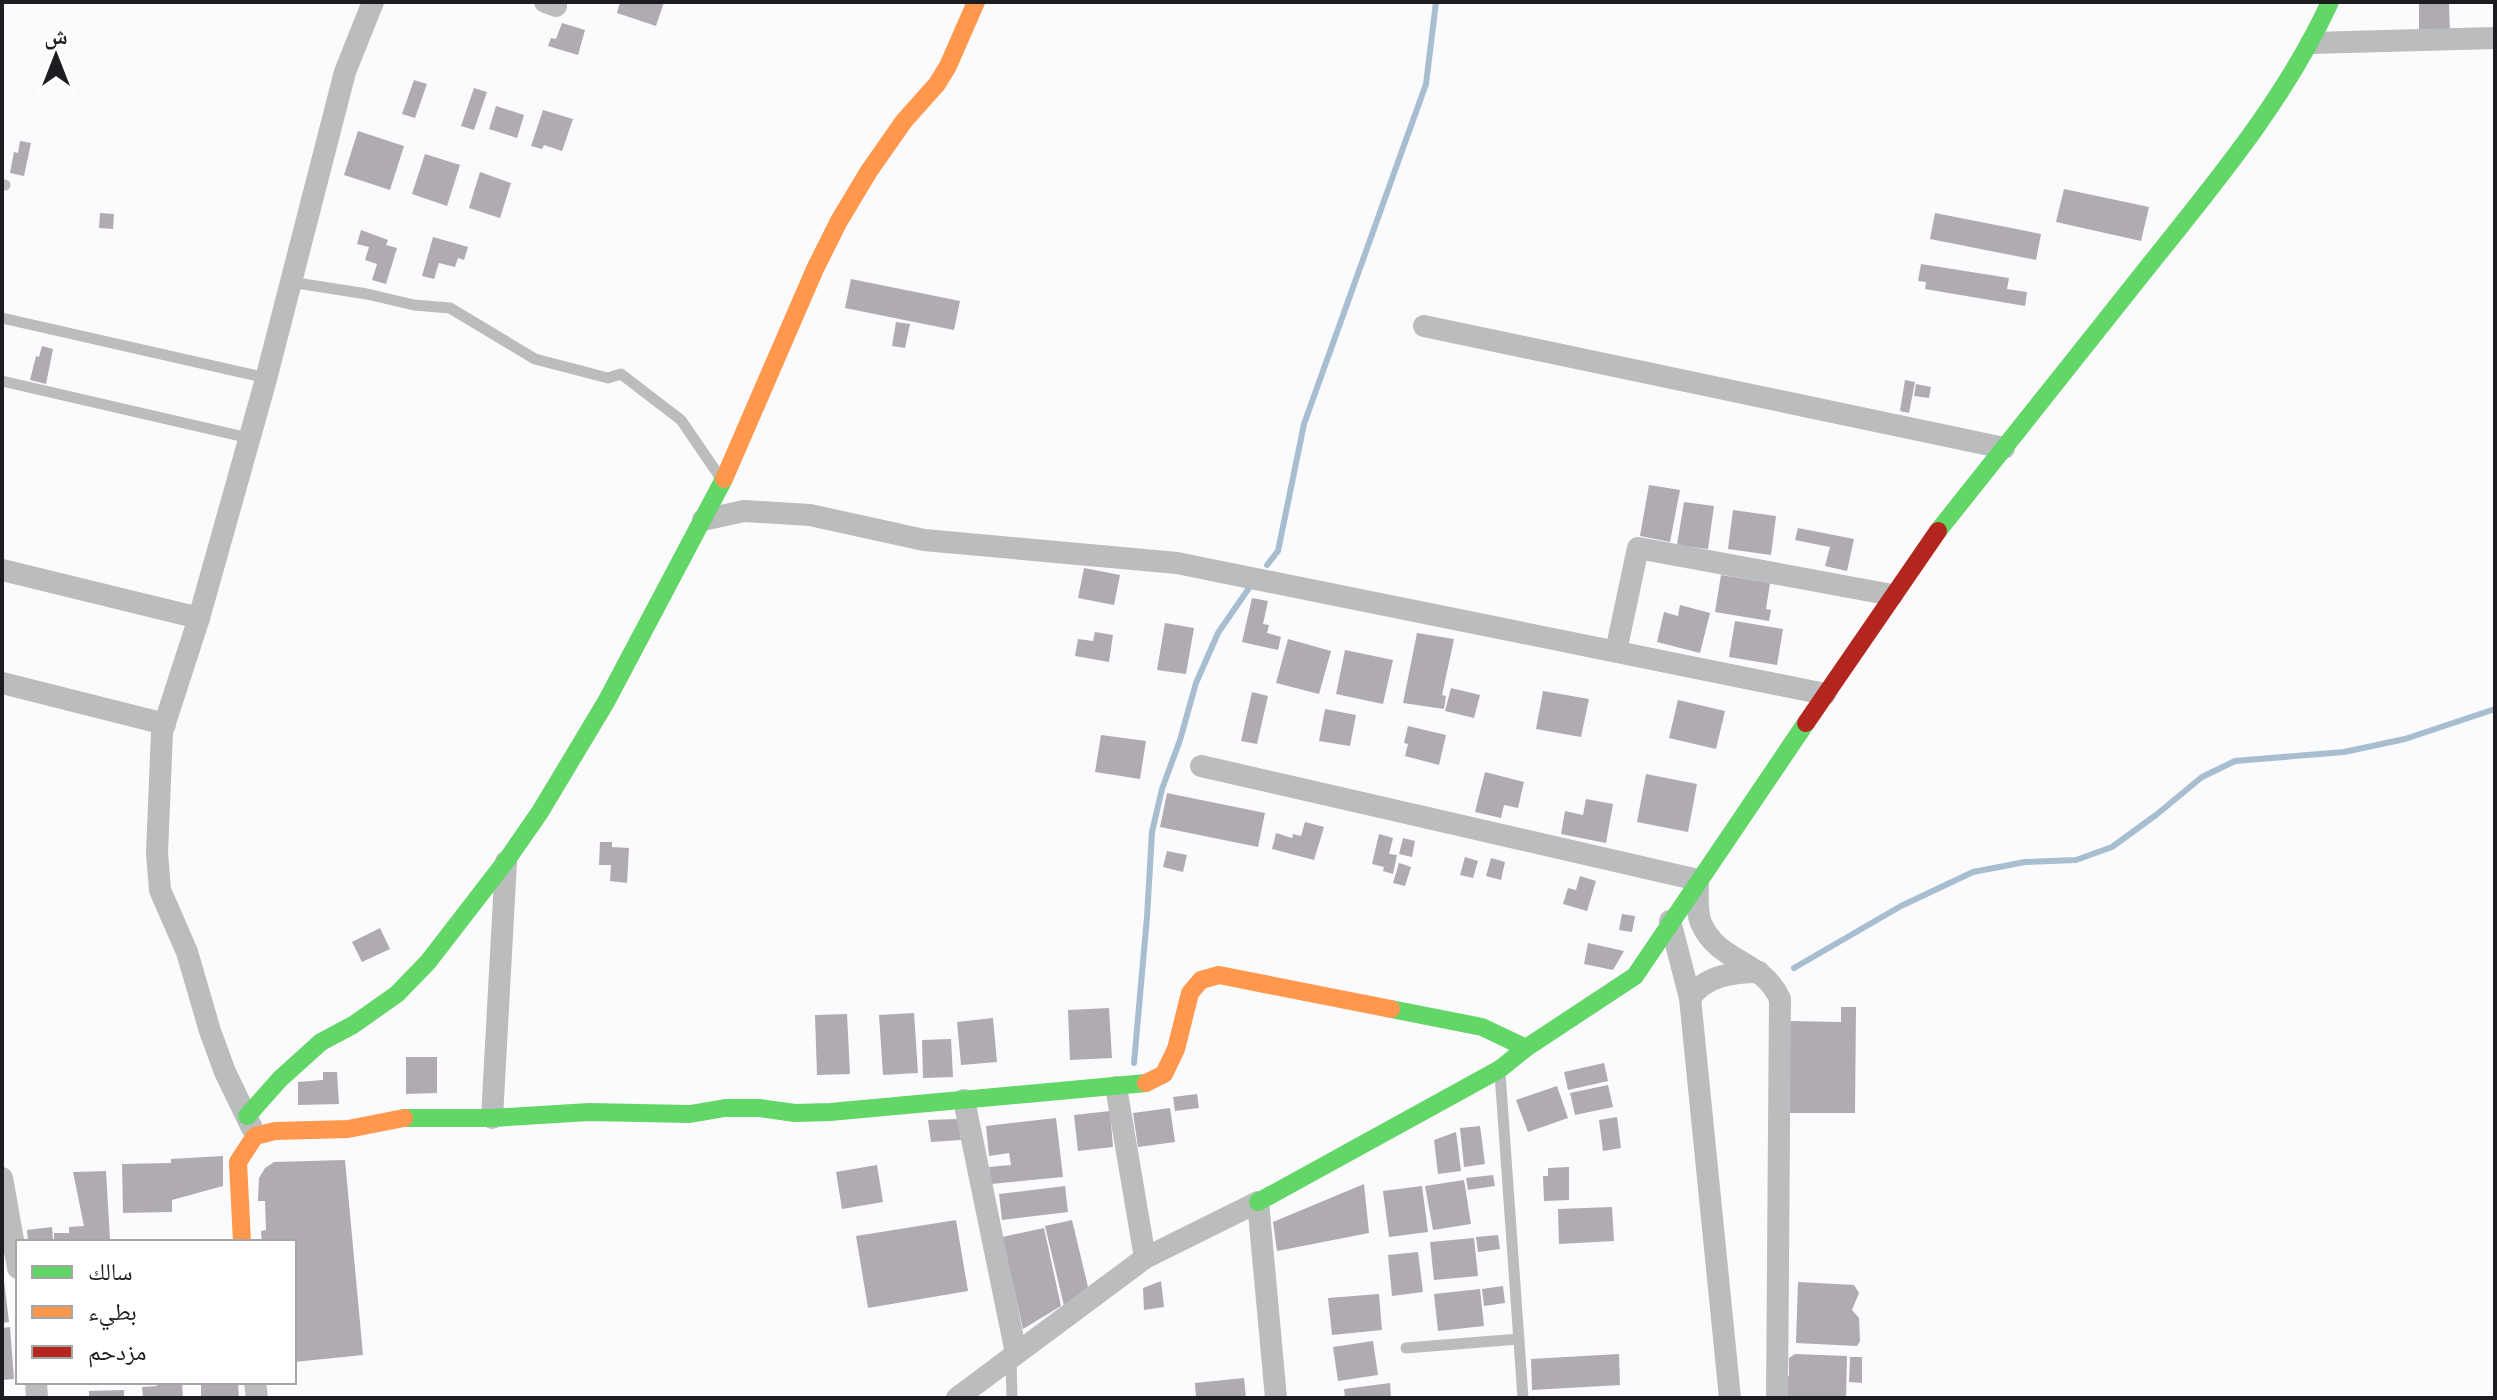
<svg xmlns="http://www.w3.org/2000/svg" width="2497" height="1400" font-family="Montserrat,'Noto Naskh Arabic',sans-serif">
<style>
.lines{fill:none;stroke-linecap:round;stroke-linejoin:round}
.stream{stroke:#a7bed0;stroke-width:6}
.building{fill:#b0abb1}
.lane{stroke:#bbbcbe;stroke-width:11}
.street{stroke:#bbbcbe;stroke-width:22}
.fast{stroke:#63d668;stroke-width:18}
.slow{stroke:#ff974d;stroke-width:18}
.jam{stroke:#b3261e;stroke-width:18}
</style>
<rect width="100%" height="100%" fill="#fbfafd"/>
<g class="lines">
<g class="stream">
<path d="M 1267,565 L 1278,551 L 1304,424 L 1426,84 L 1436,2"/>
<path d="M 1794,968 L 1901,906 L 1973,872 L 2025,862 L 2076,860 L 2112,847 L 2156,815 L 2202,777 L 2235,761 L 2344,752 L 2405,739 L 2495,709"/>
<path d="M 1134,1063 L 1147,917 L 1152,832 L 1162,789 L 1180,740 L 1196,683 L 1218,633 L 1249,588"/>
</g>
</g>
<g class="building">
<path d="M 620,2 L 664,2 L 656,26 L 617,13 Z"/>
<path d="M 2449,3 L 2450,34 L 2419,34 L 2419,4 Z"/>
<path d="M 562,23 L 585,30 L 578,55 L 548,46 L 551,38 L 556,39 Z"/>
<path d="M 414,80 L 427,84 L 415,118 L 402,114 Z"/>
<path d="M 474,88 L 487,92 L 474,130 L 461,126 Z"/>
<path d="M 496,106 L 524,115 L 517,138 L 489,129 Z"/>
<path d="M 543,110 L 573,119 L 562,151 L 544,145 L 542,149 L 531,146 Z"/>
<path d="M 358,131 L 404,146 L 390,190 L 344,175 Z"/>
<path d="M 20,141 L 31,143 L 24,176 L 10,173 L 14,152 L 18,153 Z"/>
<path d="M 425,154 L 460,165 L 447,206 L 412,194 Z"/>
<path d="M 480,172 L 511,183 L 500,218 L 469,208 Z"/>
<path d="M 2064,189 L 2149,207 L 2141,241 L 2056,222 Z"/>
<path d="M 100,213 L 114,214 L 113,229 L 99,228 Z"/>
<path d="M 1935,213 L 2041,234 L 2036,260 L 1930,239 Z"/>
<path d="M 361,230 L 388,240 L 386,245 L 397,248 L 386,284 L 372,280 L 377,264 L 365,260 L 369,247 L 357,244 Z"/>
<path d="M 433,237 L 468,247 L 464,260 L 458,258 L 455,267 L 439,263 L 434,279 L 422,276 Z"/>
<path d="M 1921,264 L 2009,278 L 2007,289 L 2027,292 L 2025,306 L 1925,289 L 1926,282 L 1918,281 Z"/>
<path d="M 851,279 L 960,301 L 954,330 L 845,308 Z"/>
<path d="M 896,322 L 910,324 L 905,348 L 892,346 Z"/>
<path d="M 42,346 L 53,349 L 46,384 L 30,380 L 36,356 L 39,357 Z"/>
<path d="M 1905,380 L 1915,382 L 1909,413 L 1900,411 Z"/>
<path d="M 1916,384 L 1931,387 L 1929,398 L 1914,396 Z"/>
<path d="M 1649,485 L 1680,490 L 1670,542 L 1640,536 Z"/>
<path d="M 1684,502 L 1714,506 L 1708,549 L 1677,545 Z"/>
<path d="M 1733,510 L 1776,516 L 1771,555 L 1728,549 Z"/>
<path d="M 1798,528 L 1854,539 L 1847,571 L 1825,566 L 1830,547 L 1795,540 Z"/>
<path d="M 1084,568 L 1120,575 L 1114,605 L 1078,598 Z"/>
<path d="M 1721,575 L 1770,583 L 1766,609 L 1771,610 L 1769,621 L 1715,612 Z"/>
<path d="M 1252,598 L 1268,601 L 1263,624 L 1269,625 L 1267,633 L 1281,637 L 1278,650 L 1242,642 Z"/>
<path d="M 1680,605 L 1710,613 L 1700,653 L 1657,642 L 1664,612 L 1678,616 Z"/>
<path d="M 1735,621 L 1783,629 L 1777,665 L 1729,657 Z"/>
<path d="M 1165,623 L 1194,628 L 1186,674 L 1157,670 Z"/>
<path d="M 1095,632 L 1113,635 L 1109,662 L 1075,656 L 1078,639 L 1093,641 Z"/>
<path d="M 1417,633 L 1454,639 L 1442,695 L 1446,696 L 1444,709 L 1403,703 Z"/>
<path d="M 1288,639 L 1331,651 L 1319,694 L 1276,683 Z"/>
<path d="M 1345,650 L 1393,660 L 1383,704 L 1336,694 Z"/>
<path d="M 1451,688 L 1480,695 L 1474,718 L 1445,711 Z"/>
<path d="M 1543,691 L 1589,699 L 1581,737 L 1536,729 Z"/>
<path d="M 1252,692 L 1268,696 L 1257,744 L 1241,741 Z"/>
<path d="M 1678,700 L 1725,711 L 1716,749 L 1669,738 Z"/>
<path d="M 1325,709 L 1356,715 L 1350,746 L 1319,741 Z"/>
<path d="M 1408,726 L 1446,735 L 1439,765 L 1405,756 L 1408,744 L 1404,743 Z"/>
<path d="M 1101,735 L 1146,741 L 1140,779 L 1095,772 Z"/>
<path d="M 1485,772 L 1524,782 L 1518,808 L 1504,805 L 1501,818 L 1475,812 Z"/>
<path d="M 1646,774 L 1697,784 L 1688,832 L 1637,822 Z"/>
<path d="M 1167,793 L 1265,813 L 1258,847 L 1160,827 Z"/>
<path d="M 1586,799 L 1613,804 L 1606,843 L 1561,834 L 1565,811 L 1583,815 Z"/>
<path d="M 1305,822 L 1324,827 L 1314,860 L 1272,849 L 1276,833 L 1292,838 L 1293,834 L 1301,836 Z"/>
<path d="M 1379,834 L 1393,838 L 1389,854 L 1397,855 L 1393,874 L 1383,871 L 1384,867 L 1372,864 Z"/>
<path d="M 1403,838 L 1415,841 L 1412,857 L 1399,854 Z"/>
<path d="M 600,842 L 612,842 L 612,847 L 629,848 L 627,883 L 610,881 L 611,865 L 599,865 Z"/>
<path d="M 1167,851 L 1187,855 L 1183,872 L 1163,867 Z"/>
<path d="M 1465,857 L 1478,861 L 1473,878 L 1460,875 Z"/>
<path d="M 1491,858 L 1505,862 L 1501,880 L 1486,876 Z"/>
<path d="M 1399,863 L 1411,867 L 1405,886 L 1393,883 Z"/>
<path d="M 1580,876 L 1596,881 L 1587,911 L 1563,904 L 1568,888 L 1576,890 Z"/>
<path d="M 1622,914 L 1635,916 L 1632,932 L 1619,930 Z"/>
<path d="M 380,928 L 390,949 L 362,962 L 352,942 Z"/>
<path d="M 1588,943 L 1624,951 L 1613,970 L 1584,964 Z"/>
<path d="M 1841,1007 L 1856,1007 L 1855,1113 L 1788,1113 L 1789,1021 L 1841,1022 Z"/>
<path d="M 1109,1008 L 1112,1058 L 1070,1060 L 1068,1010 Z"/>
<path d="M 914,1013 L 918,1073 L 883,1075 L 879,1015 Z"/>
<path d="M 847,1014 L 850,1074 L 817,1075 L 815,1015 Z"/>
<path d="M 993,1018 L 997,1062 L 961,1065 L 957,1022 Z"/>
<path d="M 951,1039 L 953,1077 L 923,1078 L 922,1040 Z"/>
<path d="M 406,1057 L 437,1057 L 437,1093 L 406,1094 Z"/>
<path d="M 1604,1063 L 1608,1081 L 1568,1090 L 1564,1072 Z"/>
<path d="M 323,1072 L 337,1072 L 339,1104 L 298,1105 L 298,1082 L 323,1080 Z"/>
<path d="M 1608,1085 L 1613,1107 L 1575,1115 L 1570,1093 Z"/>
<path d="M 1557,1086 L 1568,1118 L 1528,1132 L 1516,1100 Z"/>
<path d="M 1197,1094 L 1199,1108 L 1175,1111 L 1173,1097 Z"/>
<path d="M 1170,1108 L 1175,1142 L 1138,1147 L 1133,1113 Z"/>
<path d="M 1110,1111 L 1113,1147 L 1078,1151 L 1074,1115 Z"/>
<path d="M 1617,1117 L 1621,1148 L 1603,1151 L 1599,1120 Z"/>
<path d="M 1056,1118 L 1063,1177 L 991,1184 L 989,1167 L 1011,1165 L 1009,1153 L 989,1156 L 986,1126 Z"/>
<path d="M 958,1119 L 961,1140 L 931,1142 L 928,1120 Z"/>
<path d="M 1480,1126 L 1485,1164 L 1464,1167 L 1460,1128 Z"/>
<path d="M 1456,1132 L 1461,1171 L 1438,1174 L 1434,1140 Z"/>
<path d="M 223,1156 L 223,1186 L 172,1200 L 172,1212 L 123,1213 L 122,1164 L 171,1163 L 171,1159 Z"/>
<path d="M 345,1160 L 363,1355 L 294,1362 L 294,1242 L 262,1242 L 261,1231 L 266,1230 L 265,1201 L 258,1201 L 259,1178 L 265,1168 L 274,1162 Z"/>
<path d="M 877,1165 L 883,1202 L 842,1209 L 836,1172 Z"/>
<path d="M 1569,1167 L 1569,1200 L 1544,1201 L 1543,1176 L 1548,1176 L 1548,1168 Z"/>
<path d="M 106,1171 L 110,1240 L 54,1242 L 54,1233 L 69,1233 L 69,1227 L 84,1226 L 73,1172 Z"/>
<path d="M 1493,1175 L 1495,1186 L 1468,1190 L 1466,1178 Z"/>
<path d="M 1464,1180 L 1471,1224 L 1433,1230 L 1425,1186 Z"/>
<path d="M 1364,1184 L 1369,1233 L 1277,1251 L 1273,1222 Z"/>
<path d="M 1065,1186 L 1068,1212 L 1002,1220 L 999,1194 Z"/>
<path d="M 1422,1186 L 1428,1232 L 1389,1237 L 1383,1191 Z"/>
<path d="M 1612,1207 L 1614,1241 L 1559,1244 L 1558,1209 Z"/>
<path d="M 956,1220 L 968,1291 L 868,1308 L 856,1236 Z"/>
<path d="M 1072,1220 L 1088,1287 L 1064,1306 L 1045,1226 Z"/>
<path d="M 52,1227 L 53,1241 L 28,1242 L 27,1230 Z"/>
<path d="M 1044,1228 L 1061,1306 L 1023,1329 L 1002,1237 Z"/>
<path d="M 1498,1235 L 1500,1249 L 1478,1252 L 1476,1237 Z"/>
<path d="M 1474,1238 L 1478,1276 L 1434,1280 L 1430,1242 Z"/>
<path d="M 1418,1252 L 1423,1292 L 1392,1296 L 1388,1255 Z"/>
<path d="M 4,1281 L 9,1322 L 2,1323 L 2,1282 Z"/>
<path d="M 1161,1281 L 1164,1307 L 1144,1310 L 1143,1288 Z"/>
<path d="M 1798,1282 L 1854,1285 L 1859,1293 L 1852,1310 L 1859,1318 L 1860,1341 L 1857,1346 L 1796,1343 Z"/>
<path d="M 1503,1286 L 1505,1303 L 1484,1306 L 1482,1289 Z"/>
<path d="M 1480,1289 L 1484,1326 L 1438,1331 L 1434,1294 Z"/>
<path d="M 1379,1294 L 1382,1330 L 1332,1335 L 1328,1298 Z"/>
<path d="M 10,1327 L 14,1379 L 2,1380 L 2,1328 Z"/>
<path d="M 1373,1341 L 1378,1375 L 1338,1381 L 1333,1347 Z"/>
<path d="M 1619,1354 L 1620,1385 L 1532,1390 L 1531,1359 Z"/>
<path d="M 1795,1354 L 1847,1356 L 1846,1398 L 1783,1398 L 1784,1378 L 1789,1376 L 1789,1358 Z"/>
<path d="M 1850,1357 L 1862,1357 L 1862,1383 L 1849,1382 Z"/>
<path d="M 1244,1378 L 1246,1398 L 1196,1398 L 1195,1383 Z"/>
<path d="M 157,1382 L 182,1382 L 183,1398 L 143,1398 L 142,1387 L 157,1386 Z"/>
<path d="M 201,1382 L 238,1382 L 239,1398 L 201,1398 Z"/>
<path d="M 1390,1383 L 1391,1398 L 1345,1398 L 1344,1389 Z"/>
<path d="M 124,1390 L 124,1398 L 89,1398 L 89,1391 Z"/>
</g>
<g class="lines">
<g class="lane">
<path d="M 2,185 L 5,185"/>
<path d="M 290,282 L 367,294 L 414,305 L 450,308 L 535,359 L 608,378 L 621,374 L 681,420 L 720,477"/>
<path d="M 2,318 L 266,378"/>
<path d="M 2,381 L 249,438"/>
<path d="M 1500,1073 L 1523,1398"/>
<path d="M 1406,1348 L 1519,1339"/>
<path d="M 1011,1358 L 1012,1398"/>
</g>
<g class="street">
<path d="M 545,2 L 556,6"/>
<path d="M 2311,43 L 2495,38"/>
<path d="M 1424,326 L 2004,448"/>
<path d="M 703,520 L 744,511 L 810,515 L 924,540 L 1177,563 L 1825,694"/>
<path d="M 2,570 L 199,618"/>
<path d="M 1616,651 L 1638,548 L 1892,595"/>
<path d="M 2,683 L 165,724"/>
<path d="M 1201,766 L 1698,880 C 1698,894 1696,910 1701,923 C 1718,963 1762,959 1780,999 L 1777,1398"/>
<path d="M 1670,921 L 1690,998 L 1730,1398"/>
<path d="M 1690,998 C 1706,975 1734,972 1759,972"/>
<path d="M 1116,1087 L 1145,1258"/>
<path d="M 964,1100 L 1016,1353"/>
<path d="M 492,1118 L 506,862"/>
<path d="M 252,1128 L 225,1072 L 210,1031 L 187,952 L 160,890 L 157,853 L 162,732 L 199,618 L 265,383 L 345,72 L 373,2"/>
<path d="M 2,1178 L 18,1268"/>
<path d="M 36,1382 L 37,1398"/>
<path d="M 255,1382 L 257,1398"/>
<path d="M 957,1398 L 1145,1258 L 1258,1202 L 1276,1398"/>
</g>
<g class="fast">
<path d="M 1938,531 C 2008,443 2077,356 2147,268 C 2214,184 2285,100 2330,2"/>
<path d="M 1391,1009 L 1482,1027 L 1526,1048"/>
<path d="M 247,1116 L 280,1079 L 321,1042 L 353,1025 L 397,994 L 428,962 L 506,861 L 540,812 L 606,702 L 724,479"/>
<path d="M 404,1118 L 492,1118 L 589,1112 L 690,1114 L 725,1108 L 760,1108 L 795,1113 L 830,1112 L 1146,1083"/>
<path d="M 1258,1202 L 1500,1069 L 1526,1048 L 1635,976 L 1806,723"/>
</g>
<g class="slow">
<path d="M 724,479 L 815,269 L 839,221 L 869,171 L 904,121 L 937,84 L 948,66 L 976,2"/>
<path d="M 1146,1083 L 1164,1074 L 1176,1049 L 1190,993 L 1201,980 L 1219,975 L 1391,1009"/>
<path d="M 242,1242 L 238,1162 L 255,1136 L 275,1131 L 348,1129 L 404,1118"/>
</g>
<path class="jam" d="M 1806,723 L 1938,531"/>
</g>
<rect width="2497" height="1400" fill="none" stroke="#1d1c20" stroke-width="8"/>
<rect x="16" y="1240" width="280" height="144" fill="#ffffff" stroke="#a5a4a6" stroke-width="2"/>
<rect x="32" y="1266" width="40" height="12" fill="#63d668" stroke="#a5a4a6" stroke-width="2"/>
<text x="88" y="1280" font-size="24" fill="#1d1c20">سالك</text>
<rect x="32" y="1306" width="40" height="12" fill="#ff974d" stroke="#a5a4a6" stroke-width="2"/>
<text x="88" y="1320" font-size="24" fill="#1d1c20">بطيء</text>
<rect x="32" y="1346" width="40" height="12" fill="#b3261e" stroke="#a5a4a6" stroke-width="2"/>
<text x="88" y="1360" font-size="24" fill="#1d1c20">مزدحم</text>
<g transform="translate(56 56)" stroke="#ffffff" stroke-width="6" paint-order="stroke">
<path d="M0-6L14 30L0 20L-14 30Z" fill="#1d1c20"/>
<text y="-12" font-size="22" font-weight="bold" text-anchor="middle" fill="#1d1c20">ش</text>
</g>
</svg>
